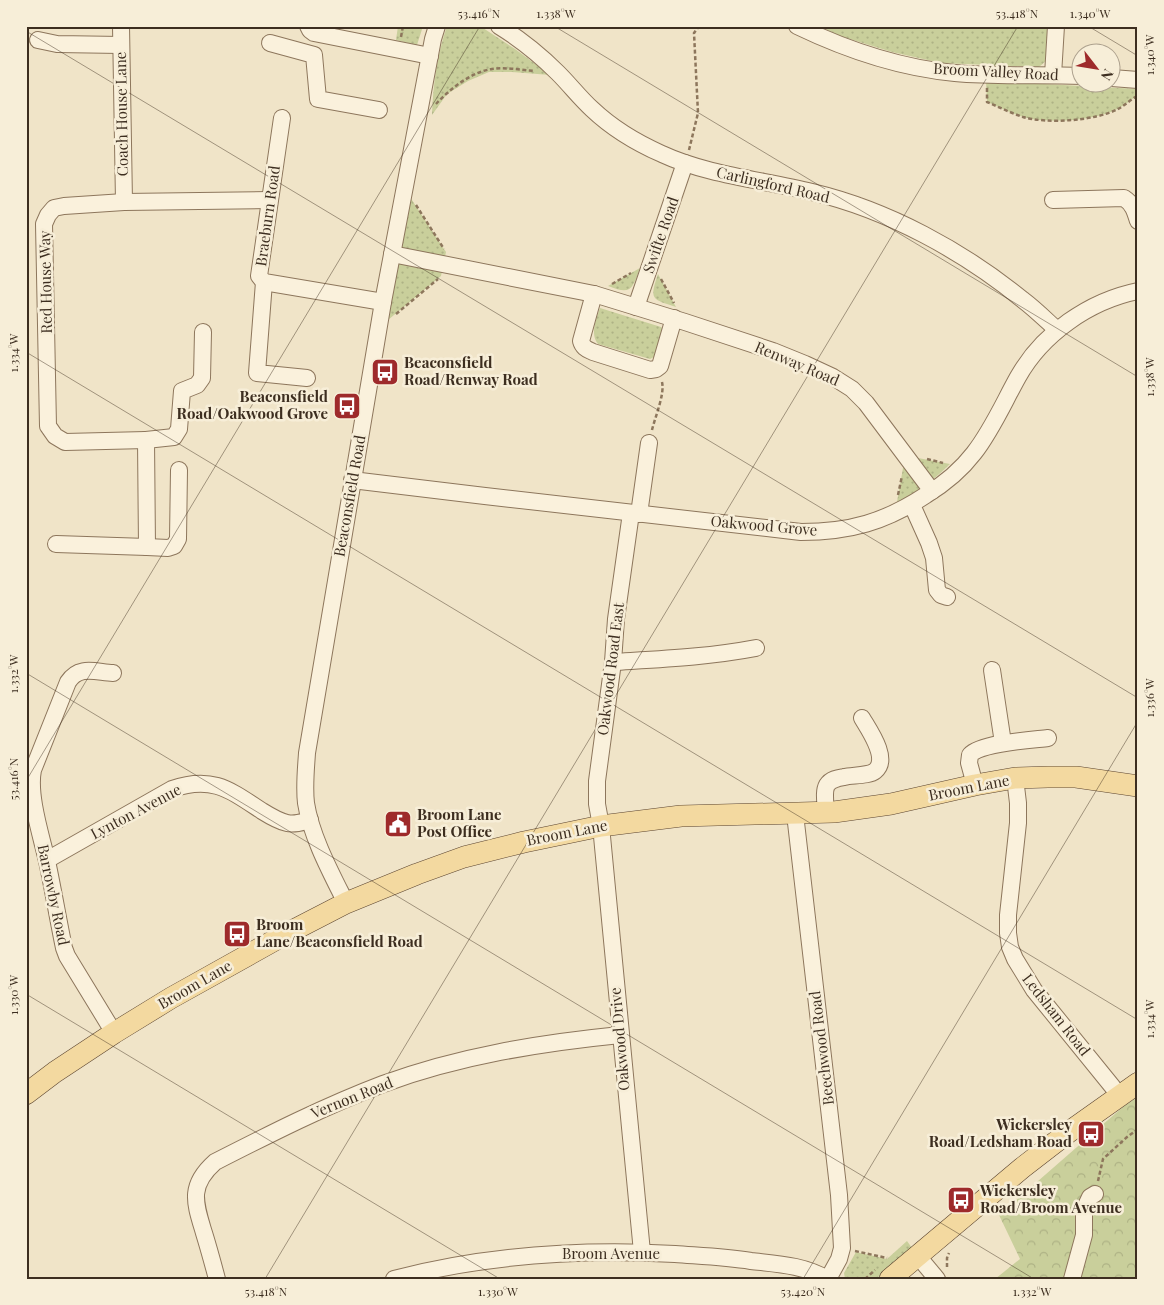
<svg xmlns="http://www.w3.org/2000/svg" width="1164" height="1305" font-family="'Playfair Display',serif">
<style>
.grass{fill:url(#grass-dots)}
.park{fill:url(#park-crowns)}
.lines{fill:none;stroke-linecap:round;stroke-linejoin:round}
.minor-casing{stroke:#8d765c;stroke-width:18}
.major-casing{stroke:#5b4430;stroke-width:22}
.path{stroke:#8d765c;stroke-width:2.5;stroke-dasharray:4 2.5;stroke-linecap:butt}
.minor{stroke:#faf1dc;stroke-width:16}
.major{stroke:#f3d9a0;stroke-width:21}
.ticks{fill:none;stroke:#3d2e20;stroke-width:1;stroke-opacity:0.45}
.labels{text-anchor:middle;stroke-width:5;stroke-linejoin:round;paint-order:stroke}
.street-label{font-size:15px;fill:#3d2e20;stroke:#f7eed8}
.poi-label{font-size:15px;font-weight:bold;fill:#3d2e20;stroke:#f7eed8;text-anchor:start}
.neatline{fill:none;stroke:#3d2e20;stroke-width:2}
.ticks-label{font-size:12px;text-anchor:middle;fill:#3d2e20}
</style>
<defs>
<pattern id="grass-dots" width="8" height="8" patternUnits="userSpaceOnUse" patternTransform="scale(1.25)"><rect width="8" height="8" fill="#c9cf9b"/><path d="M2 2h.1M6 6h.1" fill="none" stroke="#aeb285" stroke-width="1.8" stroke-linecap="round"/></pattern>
<pattern id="park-crowns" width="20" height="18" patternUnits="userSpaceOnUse" patternTransform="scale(1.25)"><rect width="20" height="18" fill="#c9cf9b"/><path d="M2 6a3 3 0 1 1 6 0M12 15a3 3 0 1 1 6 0" fill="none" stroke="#aeb285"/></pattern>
</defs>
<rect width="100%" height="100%" fill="#f0e4c8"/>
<g class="grass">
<path d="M 398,26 L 423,26 L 417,45 L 396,40 Z"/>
<path d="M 447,26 L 480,26 L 515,49 L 550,75 L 512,72 L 489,72 L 468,81 L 447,94 L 432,115 C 433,85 437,55 447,26 Z"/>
<path d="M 819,26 L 1050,26 L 1047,60 L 1039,67 L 941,63 L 892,52 L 840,36 Z"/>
<path d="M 986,81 L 1138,89 L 1138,95 C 1132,99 1125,105 1119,108 C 1097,121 1047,124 1023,117 C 1011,113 999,107 987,102 Z"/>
<path d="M 410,197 L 446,252 L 441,276 L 388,320 Z"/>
<path d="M 640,268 C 632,290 631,295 608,286 Z"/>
<path d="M 658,274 L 676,307 C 652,299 649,300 658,274 Z"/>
<path d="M 600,308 L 661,327 L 663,329 L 654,357 L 650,359 L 598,344 C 590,334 596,319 600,308 Z"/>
<path d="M 918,458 L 950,464 C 935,479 916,493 897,502 L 903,468 Z"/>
<path d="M 907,1241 L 912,1248 L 876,1279 L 845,1279 L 844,1273 L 856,1252 L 887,1259 Z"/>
</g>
<path class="park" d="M 1138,1097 L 1138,1279 L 995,1279 L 1020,1259 L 999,1215 L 1124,1106 Z"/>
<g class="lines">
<g class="minor-casing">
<g id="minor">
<path d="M 121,26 L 124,202"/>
<path d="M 308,26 L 310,30 L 314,33 L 430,56"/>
<path d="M 499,26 C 520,39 541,56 558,73 C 570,85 580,98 592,109 C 612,128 637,143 662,154 C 707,175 764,180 812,192 C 888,210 963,251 1023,300 C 1035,309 1046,320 1057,330"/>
<path d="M 797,26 C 847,50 900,68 955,73 C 997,77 1039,74 1082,76"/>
<path d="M 38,40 L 57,44 L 121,45"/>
<path d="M 270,43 L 314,55 L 318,99 L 379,110"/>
<path d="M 1053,75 L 1056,26"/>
<path d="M 1112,78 L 1138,80"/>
<path d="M 282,118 L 259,276 L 264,282 L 383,302"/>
<path d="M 1053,200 L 1124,198 C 1133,204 1135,211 1138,221"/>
<path d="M 392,254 L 594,294 L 685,322 L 773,351 L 805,364 L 833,377 L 852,389 L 866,403 L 932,491"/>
<path d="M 264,282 L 257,373 L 307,378"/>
<path d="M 594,294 L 581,341 C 583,348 587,349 593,352 L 650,370 L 656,369 L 660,366 L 674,318"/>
<path d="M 636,307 L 685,163"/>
<path d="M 146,440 L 65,442 L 55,436 L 48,426 L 44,224 L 48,215 L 54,208 L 64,206 L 124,202 L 269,200"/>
<path d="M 352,480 L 485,496 L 801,532 C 850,532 885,522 926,495 C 944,484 961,470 974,453 C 992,430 1004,402 1018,377 C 1042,334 1089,301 1138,291"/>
<path d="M 912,505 L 929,543 L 934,558 L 937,590 L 941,595 L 947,597"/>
<path d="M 631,513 L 616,619 L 613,662 L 597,781 L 597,804 L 601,826 L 642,1252"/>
<path d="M 639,514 L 649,443"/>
<path d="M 56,544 L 147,547 L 168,548 L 174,546 L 178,539 L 179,470"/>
<path d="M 147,547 L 146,440 L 174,437 L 179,429 L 182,391 L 197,385 L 202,378 L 203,332"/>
<path d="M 613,662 C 661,659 709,657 756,648"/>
<path d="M 992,670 L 1003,743"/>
<path d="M 113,673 C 95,672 79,665 68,682 L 33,770 C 28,795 41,835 47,861 C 53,889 58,919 64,948 L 67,956 L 114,1033"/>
<path d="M 1015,778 L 1018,803 L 1018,823 L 1008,915 L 1008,933 L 1010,947 L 1015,959 L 1034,990 L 1120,1096"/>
<path d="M 975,785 L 969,763 L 970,755 C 981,743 1031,740 1048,738"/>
<path d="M 826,813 C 826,805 823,792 827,785 C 831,779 838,778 844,777 C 852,775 869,776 875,771 C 890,759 869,730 862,718"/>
<path d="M 795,814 L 839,1195 L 842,1248 L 839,1259 L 828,1279"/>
<path d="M 47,860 L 172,789 C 212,775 230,790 262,811 C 270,816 278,821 287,823 C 295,825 302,822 310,820"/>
<path d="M 346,903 C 331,873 311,836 306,803 C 304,786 306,769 307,753 L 383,302 L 433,39 L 437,26"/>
<path d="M 917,1255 L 937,1279"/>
<path d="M 217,1279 C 213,1264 209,1249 204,1233 C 195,1203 188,1186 215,1162 C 270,1134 325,1106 383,1084 C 459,1056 540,1043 620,1035"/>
<path d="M 394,1279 C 485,1255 581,1249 675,1254 C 701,1256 726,1257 751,1261 C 777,1264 804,1265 827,1279"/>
<path d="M 1072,1279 L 1084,1235 L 1084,1210 L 1090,1197 L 1095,1194"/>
</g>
</g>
<g class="major-casing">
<g id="major">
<path d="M 26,1094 L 55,1072 L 114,1033 L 171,998 L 284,935 L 346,903 L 417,874 L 464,857 L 524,842 L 601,826 L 681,816 L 834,812 L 891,804 L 975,785 L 1015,778 L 1048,777 L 1076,777 L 1138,786"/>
<path d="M 890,1279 L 1022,1168 L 1066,1134 L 1138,1083"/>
</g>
</g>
<g class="path">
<path d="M 401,37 L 403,26"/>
<path d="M 987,88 L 987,102 C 999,107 1011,113 1023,117 C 1047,124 1095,121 1118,109 C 1124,106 1130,100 1137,96"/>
<path d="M 436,104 C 450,89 471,72 492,69 C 506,67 521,70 535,71"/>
<path d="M 689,150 L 698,113 L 694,33 L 699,26"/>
<path d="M 416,205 L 444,249"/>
<path d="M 661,279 L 674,303"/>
<path d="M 612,284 L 631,273"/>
<path d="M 396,314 L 438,279"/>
<path d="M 652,430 C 655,417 665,394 662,382"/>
<path d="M 927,459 L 943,463"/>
<path d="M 898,495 L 902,476"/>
<path d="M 1098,1181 L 1103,1159 L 1127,1137 L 1138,1129"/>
<path d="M 855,1251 L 887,1258"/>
<path d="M 947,1267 L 947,1258 L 949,1253"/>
<path d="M 865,1279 L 875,1270"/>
</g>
<use href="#minor" class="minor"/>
<use href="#major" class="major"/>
</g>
<path class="ticks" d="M 554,26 L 1138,377M 1088,26 L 1138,56M 26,31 L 1138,698M 26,352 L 1138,1020M 26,673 L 1034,1279M 26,781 L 480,26M 26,994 L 500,1279M 265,1279 L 1018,26M 803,1279 L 1138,721"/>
<defs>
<g id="bus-square" transform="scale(1.4375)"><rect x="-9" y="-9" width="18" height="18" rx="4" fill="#9e2a2b" stroke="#f7eed8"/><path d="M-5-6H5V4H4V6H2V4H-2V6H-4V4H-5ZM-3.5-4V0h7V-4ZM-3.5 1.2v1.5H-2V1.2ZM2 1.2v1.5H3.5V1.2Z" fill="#fff"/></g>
<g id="civic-square" transform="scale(1.4375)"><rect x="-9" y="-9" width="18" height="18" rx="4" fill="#9e2a2b" stroke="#f7eed8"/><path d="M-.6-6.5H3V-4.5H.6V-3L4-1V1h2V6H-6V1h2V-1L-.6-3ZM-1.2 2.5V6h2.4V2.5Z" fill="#fff"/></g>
</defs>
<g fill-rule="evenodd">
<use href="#bus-square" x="385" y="372"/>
<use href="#bus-square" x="347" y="406"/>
<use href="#civic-square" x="398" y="824"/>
<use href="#bus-square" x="237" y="934"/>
<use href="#bus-square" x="1091" y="1134"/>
<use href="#bus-square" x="961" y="1200"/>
</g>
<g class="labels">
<g class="street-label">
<text transform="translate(996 72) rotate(3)" y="5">Broom Valley Road</text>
<text transform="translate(122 114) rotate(-91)" y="5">Coach House Lane</text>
<text transform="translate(773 185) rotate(13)" y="5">Carlingford Road</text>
<text transform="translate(268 216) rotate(-82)" y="5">Braeburn Road</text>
<text transform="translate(661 235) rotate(-71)" y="5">Swifte Road</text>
<text transform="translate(46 282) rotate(-91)" y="5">Red House Way</text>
<text transform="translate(797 364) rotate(23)" y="5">Renway Road</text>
<text transform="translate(350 496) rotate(-80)" y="5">Beaconsfield Road</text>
<text transform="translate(764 526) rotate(5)" y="5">Oakwood Grove</text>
<text transform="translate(611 669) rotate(-83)" y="5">Oakwood Road East</text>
<text transform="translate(969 788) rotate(-11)" y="5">Broom Lane</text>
<text transform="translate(136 812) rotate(-28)" y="5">Lynton Avenue</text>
<text transform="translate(567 833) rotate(-11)" y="5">Broom Lane</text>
<text transform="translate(53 895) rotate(78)" y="5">Barrowby Road</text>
<text transform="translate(195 985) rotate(-30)" y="5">Broom Lane</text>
<text transform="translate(1056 1015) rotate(52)" y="5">Ledsham Road</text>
<text transform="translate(620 1039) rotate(-95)" y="5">Oakwood Drive</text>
<text transform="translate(822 1048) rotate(-97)" y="5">Beechwood Road</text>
<text transform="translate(352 1098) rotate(-22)" y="5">Vernon Road</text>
<text x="611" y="1259">Broom Avenue</text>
</g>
<g class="poi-label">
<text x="404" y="368">Beaconsfield<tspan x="404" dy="17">Road/Renway Road</tspan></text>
<text x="328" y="402" text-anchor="end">Beaconsfield<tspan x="328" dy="17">Road/Oakwood Grove</tspan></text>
<text x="417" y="820">Broom Lane<tspan x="417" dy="17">Post Office</tspan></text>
<text x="256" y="930">Broom<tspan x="256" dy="17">Lane/Beaconsfield Road</tspan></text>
<text x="1072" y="1130" text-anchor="end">Wickersley<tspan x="1072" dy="17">Road/Ledsham Road</tspan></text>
<text x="980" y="1196">Wickersley<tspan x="980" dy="17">Road/Broom Avenue</tspan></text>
</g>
</g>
<rect width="1164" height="1305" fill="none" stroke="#f7eed8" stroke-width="55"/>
<g transform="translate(1096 68) rotate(121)"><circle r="24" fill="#f7eed8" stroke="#ada18e"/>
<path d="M0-4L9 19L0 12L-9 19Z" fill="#9e2a2b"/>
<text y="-8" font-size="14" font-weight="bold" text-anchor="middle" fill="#3d2e20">N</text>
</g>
<rect x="28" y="28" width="1108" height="1250" class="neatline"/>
<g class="ticks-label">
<text x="479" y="18">53.416°N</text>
<text x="556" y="18">1.338°W</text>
<text x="1017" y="18">53.418°N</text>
<text x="1090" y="18">1.340°W</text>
<text transform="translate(1150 55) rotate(-90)" y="4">1.340°W</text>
<text transform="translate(14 353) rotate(-90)" y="4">1.334°W</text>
<text transform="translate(1150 377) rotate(-90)" y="4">1.338°W</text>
<text transform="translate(14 674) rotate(-90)" y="4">1.332°W</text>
<text transform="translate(1150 698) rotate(-90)" y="4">1.336°W</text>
<text transform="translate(14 779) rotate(-90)" y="4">53.416°N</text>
<text transform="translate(14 995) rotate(-90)" y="4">1.330°W</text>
<text transform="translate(1150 1019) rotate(-90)" y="4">1.334°W</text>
<text x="266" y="1296">53.418°N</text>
<text x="498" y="1296">1.330°W</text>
<text x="803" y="1296">53.420°N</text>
<text x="1032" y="1296">1.332°W</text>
</g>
</svg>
